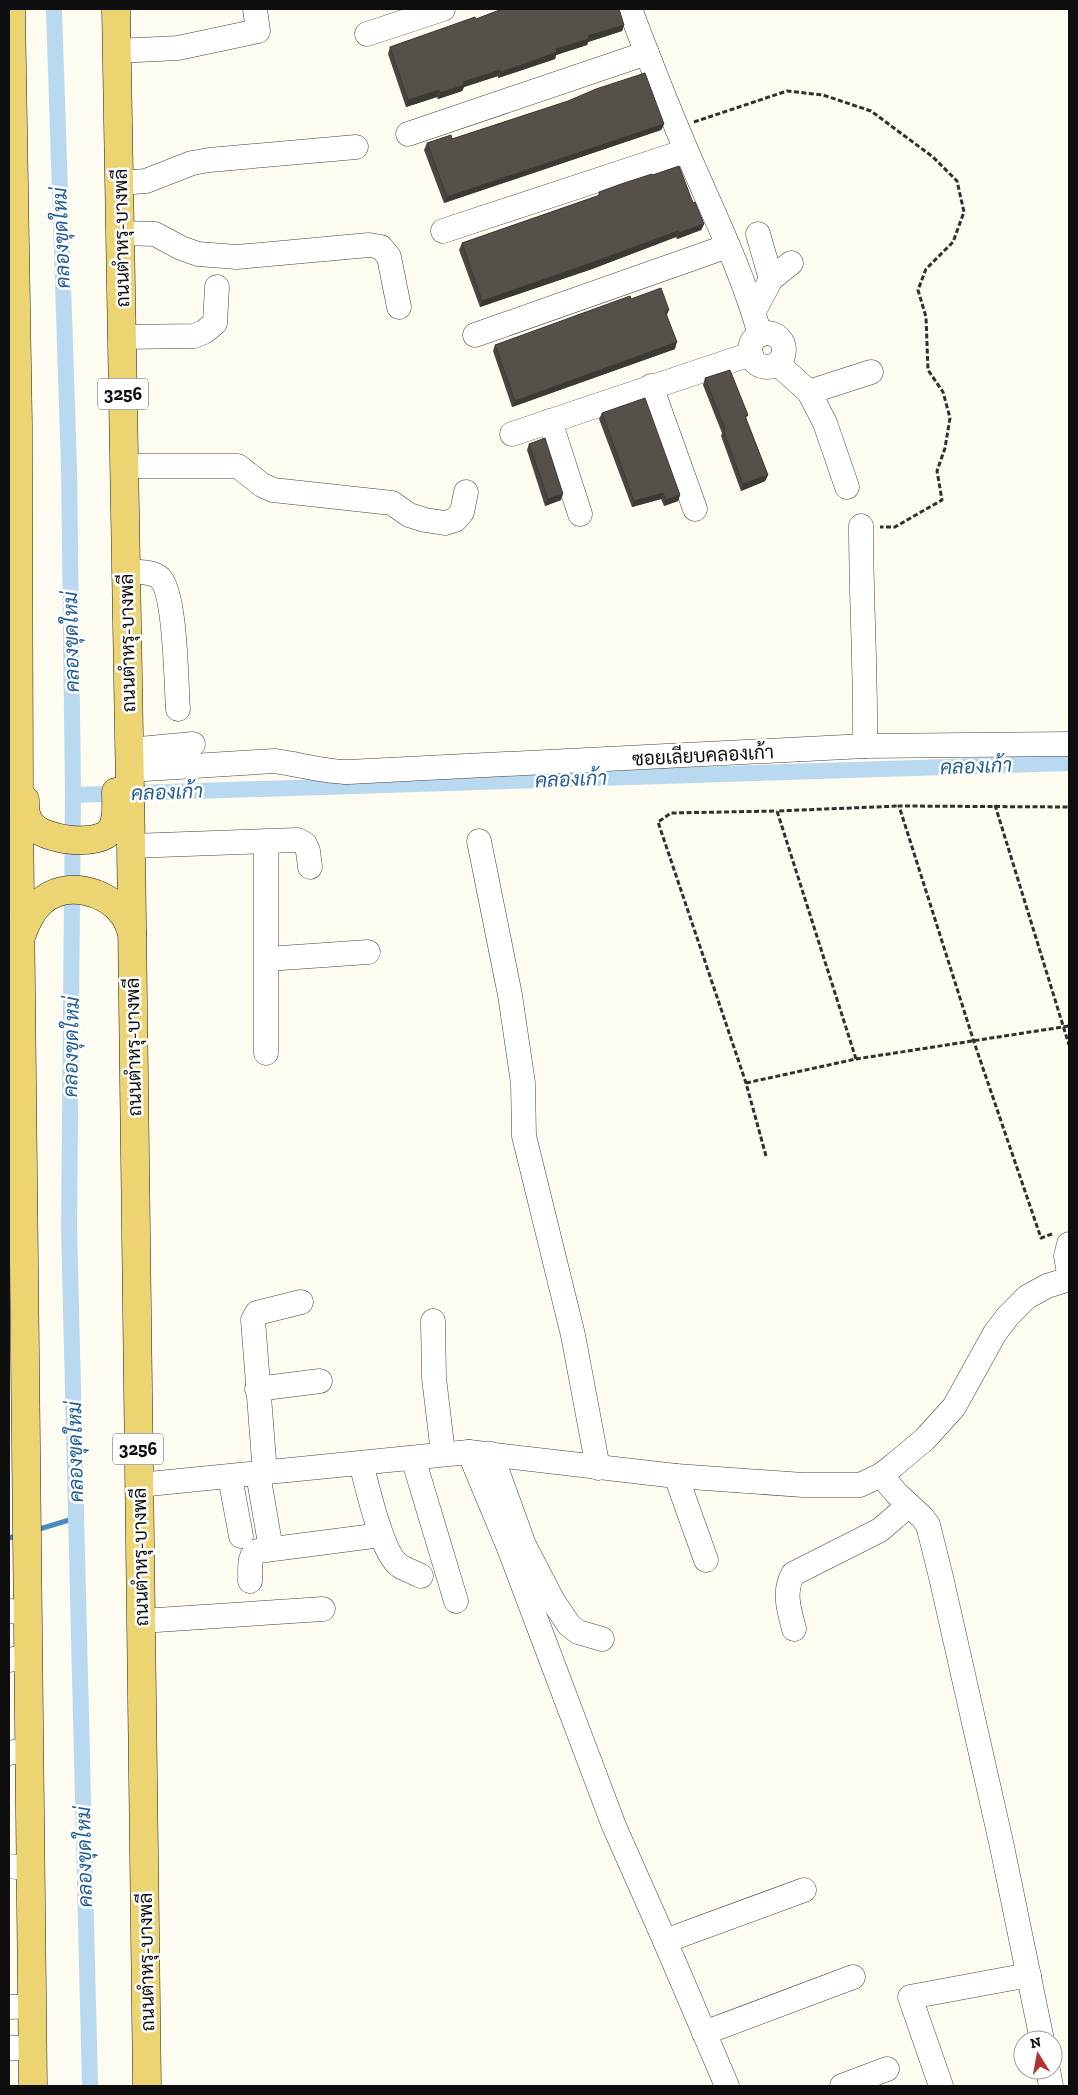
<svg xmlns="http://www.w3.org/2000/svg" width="1078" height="2095" font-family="'Zilla Slab',Sarabun,serif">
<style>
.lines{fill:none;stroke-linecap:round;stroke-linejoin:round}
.stream{stroke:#478bc1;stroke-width:5}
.canal{stroke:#b9d9f0;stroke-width:16}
.minor-casing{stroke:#414141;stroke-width:25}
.major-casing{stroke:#1f1f1f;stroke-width:29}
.path{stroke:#303030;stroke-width:3;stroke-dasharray:5 2.5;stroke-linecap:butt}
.minor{stroke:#fff;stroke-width:24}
.major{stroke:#ecd472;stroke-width:28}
.wall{fill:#4a4540}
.shaded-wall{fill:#3c3834}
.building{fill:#56504b;stroke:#3c3834}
.labels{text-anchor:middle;stroke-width:5;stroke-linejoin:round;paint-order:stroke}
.shield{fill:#fff;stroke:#565656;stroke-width:1}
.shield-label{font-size:18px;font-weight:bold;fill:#0e0e0e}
.street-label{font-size:19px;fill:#0e0e0e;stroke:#fff}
.water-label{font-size:20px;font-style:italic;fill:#235d94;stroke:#fff}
</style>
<rect width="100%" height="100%" fill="#fefcf0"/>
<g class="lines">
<g class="stream">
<path d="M 36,1530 L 76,1518"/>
<path d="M 9,1538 L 19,1535"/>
</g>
<g class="canal">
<path d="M 54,9 L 69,467 L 73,795 L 69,1226 L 90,2086"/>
<path d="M 73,795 L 1069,763"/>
</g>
<g class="minor-casing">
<g id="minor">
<path d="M 630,9 C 650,62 671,116 694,168 C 718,223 744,277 760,335"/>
<path d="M 367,34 L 443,9"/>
<path d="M 117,51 L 178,48 L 258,31 L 255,9"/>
<path d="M 408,134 L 647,53"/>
<path d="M 120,183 L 146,181 L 192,163 L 209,160 L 356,147"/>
<path d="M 443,231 L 686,151"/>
<path d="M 120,233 L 155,234 L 181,248 L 198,254 L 237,257 L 369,245 L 381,247 L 389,257 L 399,307"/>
<path d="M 758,234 L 771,279"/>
<path d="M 754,311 L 771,279 L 791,263"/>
<circle cx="767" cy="350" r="17"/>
<path d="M 475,335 L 728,246"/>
<path d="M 122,337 L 194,336 L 204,332 L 215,323 L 217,287"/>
<path d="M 778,364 L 809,392 L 825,423 L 847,487"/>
<path d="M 651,386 L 695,509"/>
<path d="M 809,392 L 871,372"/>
<path d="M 550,421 L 580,514"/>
<path d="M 512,434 L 751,354"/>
<path d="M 124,466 L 238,466 L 262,485 L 273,490 L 392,503 L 409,515 L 425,520 L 445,523 L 455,520 L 462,512 L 466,492"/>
<path d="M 861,526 C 861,599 866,672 865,746"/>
<path d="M 126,571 C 136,572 152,571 160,578 C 176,594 176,684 178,709"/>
<path d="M 129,750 L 193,744"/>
<path d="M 129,770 L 274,761 C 299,764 323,772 348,772 L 865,746 L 1069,744"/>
<path d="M 479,841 L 510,995 L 523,1083 L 524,1136 L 573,1335 L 598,1468"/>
<path d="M 131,846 L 298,840 L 305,844 L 308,851 L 310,867"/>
<path d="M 267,959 L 368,952"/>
<path d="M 266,1053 L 266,842"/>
<path d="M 1069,1244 L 1066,1256 L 1069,1273"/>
<path d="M 433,1321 L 434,1378 L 443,1453"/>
<path d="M 257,1389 L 320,1381"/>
<path d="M 469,1452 L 509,1548 L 614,1826 L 665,1941 L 804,1890"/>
<path d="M 491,1454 L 524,1545 L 553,1601 L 569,1625 L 578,1632 L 602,1639"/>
<path d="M 413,1458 L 456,1601"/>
<path d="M 361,1464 C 368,1487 381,1554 400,1566 C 406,1570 414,1572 421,1576"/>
<path d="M 265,1473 L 253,1320 L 257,1313 L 301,1302"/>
<path d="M 258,1474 L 271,1549"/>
<path d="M 676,1476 L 706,1560"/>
<path d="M 230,1477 L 241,1536"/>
<path d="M 139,1485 L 469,1452 L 676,1476 L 803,1485 L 860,1485 L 881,1475 L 894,1465 L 925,1439 L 954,1407 L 995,1333 L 1008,1316 L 1027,1297 L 1047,1286 L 1069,1279"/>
<path d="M 909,1505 L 922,1517 L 928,1525 L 941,1577 L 1001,1842 L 1042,2040"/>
<path d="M 250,1581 C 251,1570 247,1556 258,1551 L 381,1535"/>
<path d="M 9,1611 L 28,1613"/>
<path d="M 141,1621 L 323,1609"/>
<path d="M 794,1629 C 789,1609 783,1593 793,1574 L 880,1530 L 909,1505 L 897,1494 L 881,1475"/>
<path d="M 9,1660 L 28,1656"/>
<path d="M 9,1753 L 29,1749"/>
<path d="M 9,1866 L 30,1869"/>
<path d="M 665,1941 L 727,2086"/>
<path d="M 9,2007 L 32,2006"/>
<path d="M 704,2033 L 853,1977"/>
<path d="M 9,2048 L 32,2048"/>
<path d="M 1048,2070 L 1051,2086"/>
<path d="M 842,2086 L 887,2069"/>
<path d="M 941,2086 L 910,1997 L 1029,1975"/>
</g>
</g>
<g class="major-casing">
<g id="major">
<path d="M 11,9 L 18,424 L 19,807 L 33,2086"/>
<path d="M 116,9 L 131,846 L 147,2086"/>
<path d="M 25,800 C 25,809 25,818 32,825 C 44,840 98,848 111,830 C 118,820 116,804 116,792"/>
<path d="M 21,936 C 26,924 31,911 41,902 C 65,880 106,890 124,915 C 128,921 130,927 132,933"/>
</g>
</g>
<g class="path">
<path d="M 694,122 L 787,91 L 823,95 L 871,111 L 933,157 L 957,181 L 964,212 L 953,242 L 926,269 L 918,290 L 926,317 L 928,370 L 943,392 L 950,418 L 945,448 L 937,471 L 942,500 L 895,527 L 880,527"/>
<path d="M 995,805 L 1069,1045"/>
<path d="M 856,1059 L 777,811 L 899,806"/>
<path d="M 746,1083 L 856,1059 L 1069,1026"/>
<path d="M 766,1156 L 746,1083 L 658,822 L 671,813 L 777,811"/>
<path d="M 1052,1234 L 1041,1238 L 974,1042 L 899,806 L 1069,807"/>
</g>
<use href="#minor" class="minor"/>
<use href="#major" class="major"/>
</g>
<g class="wall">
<path d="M 476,19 L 624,25 L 622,31 L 588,42 L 587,45 L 556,55 L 555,59 L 498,78 L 498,76 L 464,87 L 462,91 L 438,99 L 437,97 L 406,107 L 388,54 L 390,47 Z"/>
<path d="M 568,101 L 664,124 L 661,130 L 444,203 L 424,150 L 427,143 L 452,139 Z"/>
<path d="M 653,175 L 693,203 L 704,224 L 701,230 L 677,239 L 676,237 L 592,269 L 480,307 L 459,250 L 462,243 L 598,196 L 599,192 Z"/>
<path d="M 631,299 L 669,310 L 667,315 L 675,349 L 512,407 L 493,351 L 495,345 Z"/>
<path d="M 705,378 L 748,415 L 746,418 L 768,475 L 765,481 L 741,491 L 721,436 L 722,433 L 703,385 Z"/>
<path d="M 602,413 L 680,495 L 678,501 L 664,506 L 661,499 L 632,507 L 599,419 Z"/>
<path d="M 529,444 L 561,500 L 545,506 L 527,450 Z"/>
</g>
<g class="shaded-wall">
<path d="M 624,25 L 622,31 L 588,42 L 587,45 L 556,55 L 555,59 L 498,78 L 501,72 L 588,36 Z"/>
<path d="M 500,70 L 498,76 L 464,87 L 462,91 L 438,99 L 440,93 L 463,82 Z"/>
<path d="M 439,90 L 437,97 L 406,107 L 408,100 Z"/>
<path d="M 664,124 L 661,130 L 444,203 L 447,197 Z"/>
<path d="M 704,224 L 701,230 L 677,239 L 679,233 Z"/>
<path d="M 678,231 L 676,237 L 592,269 L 480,307 L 482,301 Z"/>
<path d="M 677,342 L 675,349 L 512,407 L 515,401 Z"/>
<path d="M 768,475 L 765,481 L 741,491 L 743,484 Z"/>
<path d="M 663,493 L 661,499 L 632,507 L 634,501 Z"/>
<path d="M 563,494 L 561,500 L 545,506 L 548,499 Z"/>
<path d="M 680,495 L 678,501 L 664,506 L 666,500 Z"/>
</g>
<g class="building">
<path d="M 502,9 L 619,9 L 624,25 L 588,36 L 589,39 L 556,49 L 557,52 L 525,64 L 501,72 L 500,70 L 463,82 L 464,85 L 440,93 L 439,90 L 408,100 L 390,47 L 475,17 L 476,19 Z"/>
<path d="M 645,73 L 664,124 L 447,197 L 427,143 L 451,135 L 452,139 L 568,101 L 596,89 Z"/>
<path d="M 679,166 L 693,203 L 695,202 L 704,224 L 679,233 L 678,231 L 594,262 L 482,301 L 462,243 L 600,195 L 599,192 L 624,183 L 652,174 L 653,175 Z"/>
<path d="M 661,288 L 669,310 L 665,311 L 677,342 L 515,401 L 495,345 L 630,296 L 631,299 Z"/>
<path d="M 730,370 L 748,415 L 745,416 L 768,475 L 743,484 L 723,430 L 725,429 L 705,378 Z"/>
<path d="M 645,398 L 680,495 L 666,500 L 663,493 L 634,501 L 602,413 Z"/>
<path d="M 545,438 L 563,494 L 548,499 L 529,444 Z"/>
</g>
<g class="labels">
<g class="shield">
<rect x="98" y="378.5" width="50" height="31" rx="4"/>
<rect x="113" y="1433.5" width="50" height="31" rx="4"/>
</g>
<g class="shield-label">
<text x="123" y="400">3256</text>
<text x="138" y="1455">3256</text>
</g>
<g class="street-label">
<text transform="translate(121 238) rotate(-91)" y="7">ถนนตำหรุ-บางพลี</text>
<text transform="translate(127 643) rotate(-91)" y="7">ถนนตำหรุ-บางพลี</text>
<text transform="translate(703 755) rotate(-3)" y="7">ซอยเลียบคลองเก้า</text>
<text transform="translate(133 1047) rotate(-91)" y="7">ถนนตำหรุ-บางพลี</text>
<text transform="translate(140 1557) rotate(-91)" y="7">ถนนตำหรุ-บางพลี</text>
<text transform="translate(146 1962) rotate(-91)" y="7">ถนนตำหรุ-บางพลี</text>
</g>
<g class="water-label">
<text transform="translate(61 238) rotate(-92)" y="7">คลองขุดใหม่</text>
<text transform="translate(71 642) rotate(-91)" y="7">คลองขุดใหม่</text>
<text transform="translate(976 766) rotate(-2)" y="7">คลองเก้า</text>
<text transform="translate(571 779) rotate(-2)" y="7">คลองเก้า</text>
<text transform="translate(167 792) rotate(-2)" y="7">คลองเก้า</text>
<text transform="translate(71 1047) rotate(-89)" y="7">คลองขุดใหม่</text>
<text transform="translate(75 1452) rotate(-91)" y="7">คลองขุดใหม่</text>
<text transform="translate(84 1857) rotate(-91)" y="7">คลองขุดใหม่</text>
</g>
</g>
<rect width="1078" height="2095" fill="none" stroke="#0e0e0e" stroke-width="20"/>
<g transform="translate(1038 2055) rotate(349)"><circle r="24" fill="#ffffff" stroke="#9f9f9f"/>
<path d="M0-4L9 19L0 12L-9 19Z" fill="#b13333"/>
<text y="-8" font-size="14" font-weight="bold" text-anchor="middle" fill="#0e0e0e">N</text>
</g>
</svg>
